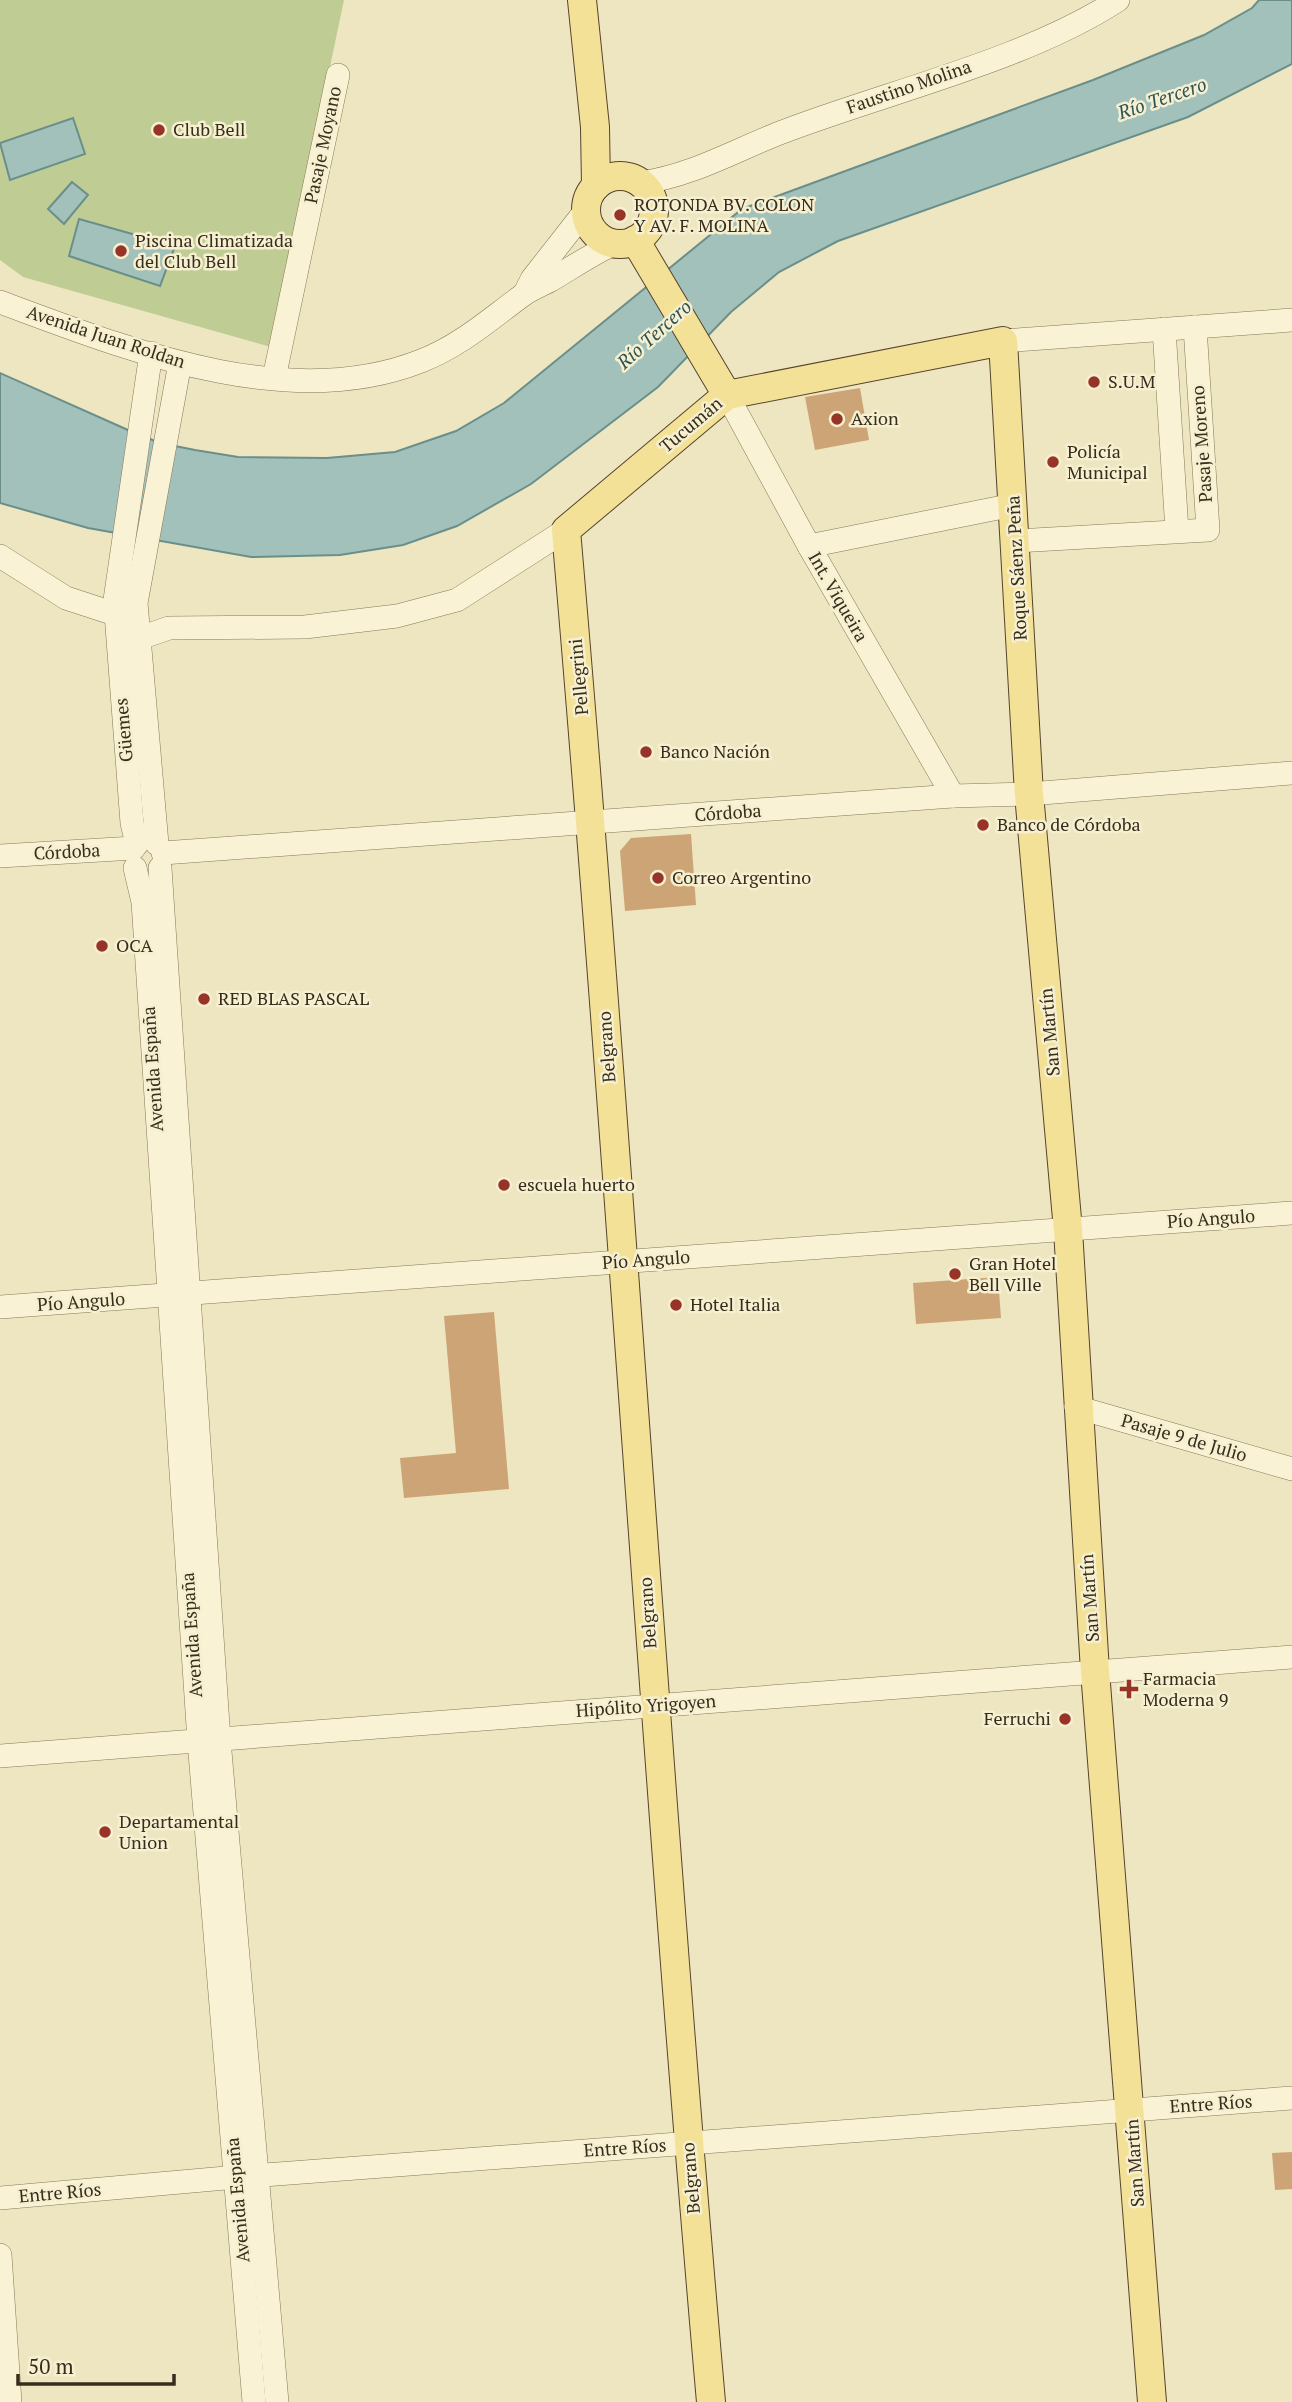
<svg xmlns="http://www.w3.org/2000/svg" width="1292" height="2402" font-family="'PT Serif',serif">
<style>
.green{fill:#bfcd94}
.water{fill:#a3c1bb;stroke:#6a8f8a;stroke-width:2}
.building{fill:#cda476}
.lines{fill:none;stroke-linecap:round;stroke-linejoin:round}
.minor-casing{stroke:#887758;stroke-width:24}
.major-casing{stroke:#55442d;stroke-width:30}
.minor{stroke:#f9f2d4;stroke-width:23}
.major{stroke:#f3e197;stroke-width:28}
.poi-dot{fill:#983427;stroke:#f6efd0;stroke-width:2.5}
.labels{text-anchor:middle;stroke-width:5;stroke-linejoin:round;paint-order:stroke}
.street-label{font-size:18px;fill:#372d1d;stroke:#f6efd0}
.poi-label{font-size:18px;fill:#372d1d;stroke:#f6efd0;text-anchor:start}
.water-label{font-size:19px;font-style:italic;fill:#2c5557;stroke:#f6efd0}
</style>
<rect width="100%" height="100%" fill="#eee6c0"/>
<path class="green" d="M 0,0 L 344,0 L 271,347 L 23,277 L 0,260 Z"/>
<g class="water">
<path d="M 1259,0 L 1292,0 L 1292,64 L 1188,117 L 838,241 L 779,272 L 731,312 L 658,387 L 531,484 L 457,526 L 403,545 L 340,555 L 251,557 L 88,528 L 0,503 L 0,373 L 128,430 L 160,443 L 195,450 L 238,457 L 327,458 L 395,452 L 456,431 L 504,403 L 742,209 L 1093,80 L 1204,35 L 1252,8 Z"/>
<path d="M 73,118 L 85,154 L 10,180 L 0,143 Z"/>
<path d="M 72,182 L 88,195 L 64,224 L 48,209 Z"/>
<path d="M 79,219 L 175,246 L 160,286 L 69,256 Z"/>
</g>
<g class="building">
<path d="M 860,388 L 869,440 L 815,450 L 805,397 Z"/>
<path d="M 691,834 L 696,905 L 625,911 L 620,851 L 631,838 Z"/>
<path d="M 998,1277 L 1001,1318 L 916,1324 L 913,1283 Z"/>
<path d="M 494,1312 L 509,1489 L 404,1498 L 400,1458 L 456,1453 L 444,1316 Z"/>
<path d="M 1292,2152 L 1292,2189 L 1275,2190 L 1272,2153 Z"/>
</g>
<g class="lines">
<g class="minor-casing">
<g id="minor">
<path d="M 640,183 C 692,176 737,149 785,131 C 890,91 1026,60 1118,0"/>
<path d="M 525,293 L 532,279 L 586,210"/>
<path d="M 0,302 C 127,349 287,414 421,361 C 460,346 490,319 523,295 C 531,289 542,285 551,280 C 573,267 592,254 615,243"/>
<path d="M 1164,329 L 1177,531"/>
<path d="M 1003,341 L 1292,320"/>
<path d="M 274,378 L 338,75"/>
<path d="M 727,395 L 809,546 L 953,796"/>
<path d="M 1016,541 L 1208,530 L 1195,327"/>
<path d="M 809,546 L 1013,505"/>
<path d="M 0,556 L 66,598 L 115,614"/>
<path d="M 137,639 L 169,628 L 305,627 L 397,616 L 457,600 L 566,530"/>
<path d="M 137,844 L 132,823 L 115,600 L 151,353"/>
<path d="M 157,844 L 136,603 L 180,363"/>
<path d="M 163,853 L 953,796 L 1029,794 L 1292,773"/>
<path d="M 0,856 L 134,848"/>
<path d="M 135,868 L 143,902 L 199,1741 L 254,2402"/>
<path d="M 160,868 L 219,1740 L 277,2402"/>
<path d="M 0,1307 L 1292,1213"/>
<path d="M 1076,1407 L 1292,1469"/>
<path d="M 0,1756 L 1292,1657"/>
<path d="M 0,2198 L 237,2177 L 1292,2098"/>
<path d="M 0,2255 L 10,2402"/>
</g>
</g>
<g class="major-casing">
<g id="major">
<path d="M 582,0 L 595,127 L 596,186"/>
<circle cx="620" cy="210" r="34"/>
<path d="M 635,240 L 727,395"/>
<path d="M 711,2402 C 656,1779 620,1154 566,530 L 727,395 L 1003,341 L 1029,794 L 1068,1230 L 1095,1671 L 1152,2402"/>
</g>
</g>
<use href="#minor" class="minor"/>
<use href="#major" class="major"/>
</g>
<g class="poi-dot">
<circle cx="159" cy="130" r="7"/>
<circle cx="620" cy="215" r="7"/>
<circle cx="121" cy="251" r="7"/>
<circle cx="1094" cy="382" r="7"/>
<circle cx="837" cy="419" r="7"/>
<circle cx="1053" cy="462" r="7"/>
<circle cx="646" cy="752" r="7"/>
<circle cx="983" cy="825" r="7"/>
<circle cx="658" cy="878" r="7"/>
<circle cx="102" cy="946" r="7"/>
<circle cx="204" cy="999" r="7"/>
<circle cx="504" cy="1185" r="7"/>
<circle cx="955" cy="1274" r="7"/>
<circle cx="676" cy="1305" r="7"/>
<path d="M1125.5 1678.5h7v7h7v7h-7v7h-7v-7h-7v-7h7z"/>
<circle cx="1065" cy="1719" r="7"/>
<circle cx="105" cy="1832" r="7"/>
</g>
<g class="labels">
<g class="street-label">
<text transform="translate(909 87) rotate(-19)" y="6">Faustino Molina</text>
<text transform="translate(323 145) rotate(-78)" y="6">Pasaje Moyano</text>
<text transform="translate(106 337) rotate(18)" y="6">Avenida Juan Roldan</text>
<text transform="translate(691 425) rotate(-40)" y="6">Tucumán</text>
<text transform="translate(1202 444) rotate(-94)" y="6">Pasaje Moreno</text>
<text transform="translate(1017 568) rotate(-93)" y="6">Roque Sáenz Peña</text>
<text transform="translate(838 597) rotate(60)" y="6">Int. Viqueira</text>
<text transform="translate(579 677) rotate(-95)" y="6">Pellegrini</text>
<text transform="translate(124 730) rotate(-95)" y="6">Güemes</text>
<text transform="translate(728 813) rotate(-4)" y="6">Córdoba</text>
<text transform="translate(67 852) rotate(-3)" y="6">Córdoba</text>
<text transform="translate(1050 1032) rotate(-95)" y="6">San Martín</text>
<text transform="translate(607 1047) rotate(-94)" y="6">Belgrano</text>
<text transform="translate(153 1069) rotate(-94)" y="6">Avenida España</text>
<text transform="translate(1211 1219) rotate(-4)" y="6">Pío Angulo</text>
<text transform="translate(646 1260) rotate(-4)" y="6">Pío Angulo</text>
<text transform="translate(81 1302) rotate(-4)" y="6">Pío Angulo</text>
<text transform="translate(1184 1438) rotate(16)" y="6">Pasaje 9 de Julio</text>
<text transform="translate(1090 1598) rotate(-94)" y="6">San Martín</text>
<text transform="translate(648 1613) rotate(-94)" y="6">Belgrano</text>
<text transform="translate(192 1635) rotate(-94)" y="6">Avenida España</text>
<text transform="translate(646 1706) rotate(-4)" y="6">Hipólito Yrigoyen</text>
<text transform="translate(1211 2104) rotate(-4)" y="6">Entre Ríos</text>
<text transform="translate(625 2148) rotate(-4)" y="6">Entre Ríos</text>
<text transform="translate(1135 2163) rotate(-94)" y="6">San Martín</text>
<text transform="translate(691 2178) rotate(-95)" y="6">Belgrano</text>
<text transform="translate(60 2193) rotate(-5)" y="6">Entre Ríos</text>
<text transform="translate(238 2200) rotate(-95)" y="6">Avenida España</text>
</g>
<g class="poi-label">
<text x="173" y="136">Club Bell</text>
<text x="634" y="211">ROTONDA BV. COLON<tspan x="634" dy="21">Y AV. F. MOLINA</tspan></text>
<text x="135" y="247">Piscina Climatizada<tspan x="135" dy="21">del Club Bell</tspan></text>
<text x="1108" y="388">S.U.M</text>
<text x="851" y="425">Axion</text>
<text x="1067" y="458">Policía<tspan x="1067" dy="21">Municipal</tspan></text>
<text x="660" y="758">Banco Nación</text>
<text x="997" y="831">Banco de Córdoba</text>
<text x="672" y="884">Correo Argentino</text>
<text x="116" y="952">OCA</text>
<text x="218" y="1005">RED BLAS PASCAL</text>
<text x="518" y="1191">escuela huerto</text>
<text x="969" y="1270">Gran Hotel<tspan x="969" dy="21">Bell Ville</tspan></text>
<text x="690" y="1311">Hotel Italia</text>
<text x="1143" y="1685">Farmacia<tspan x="1143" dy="21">Moderna 9</tspan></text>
<text x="1051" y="1725" text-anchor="end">Ferruchi</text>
<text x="119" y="1828">Departamental<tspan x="119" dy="21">Union</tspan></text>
</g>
<g class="water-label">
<text transform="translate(1162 98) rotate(-19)" y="7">Río Tercero</text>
<text transform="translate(654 334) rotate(-42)" y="7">Río Tercero</text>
</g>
</g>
<path d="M18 2374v10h156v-10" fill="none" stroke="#372d1d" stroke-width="3.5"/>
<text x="28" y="2374" font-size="21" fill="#372d1d" stroke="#f6efd0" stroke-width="5" paint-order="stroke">50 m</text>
</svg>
